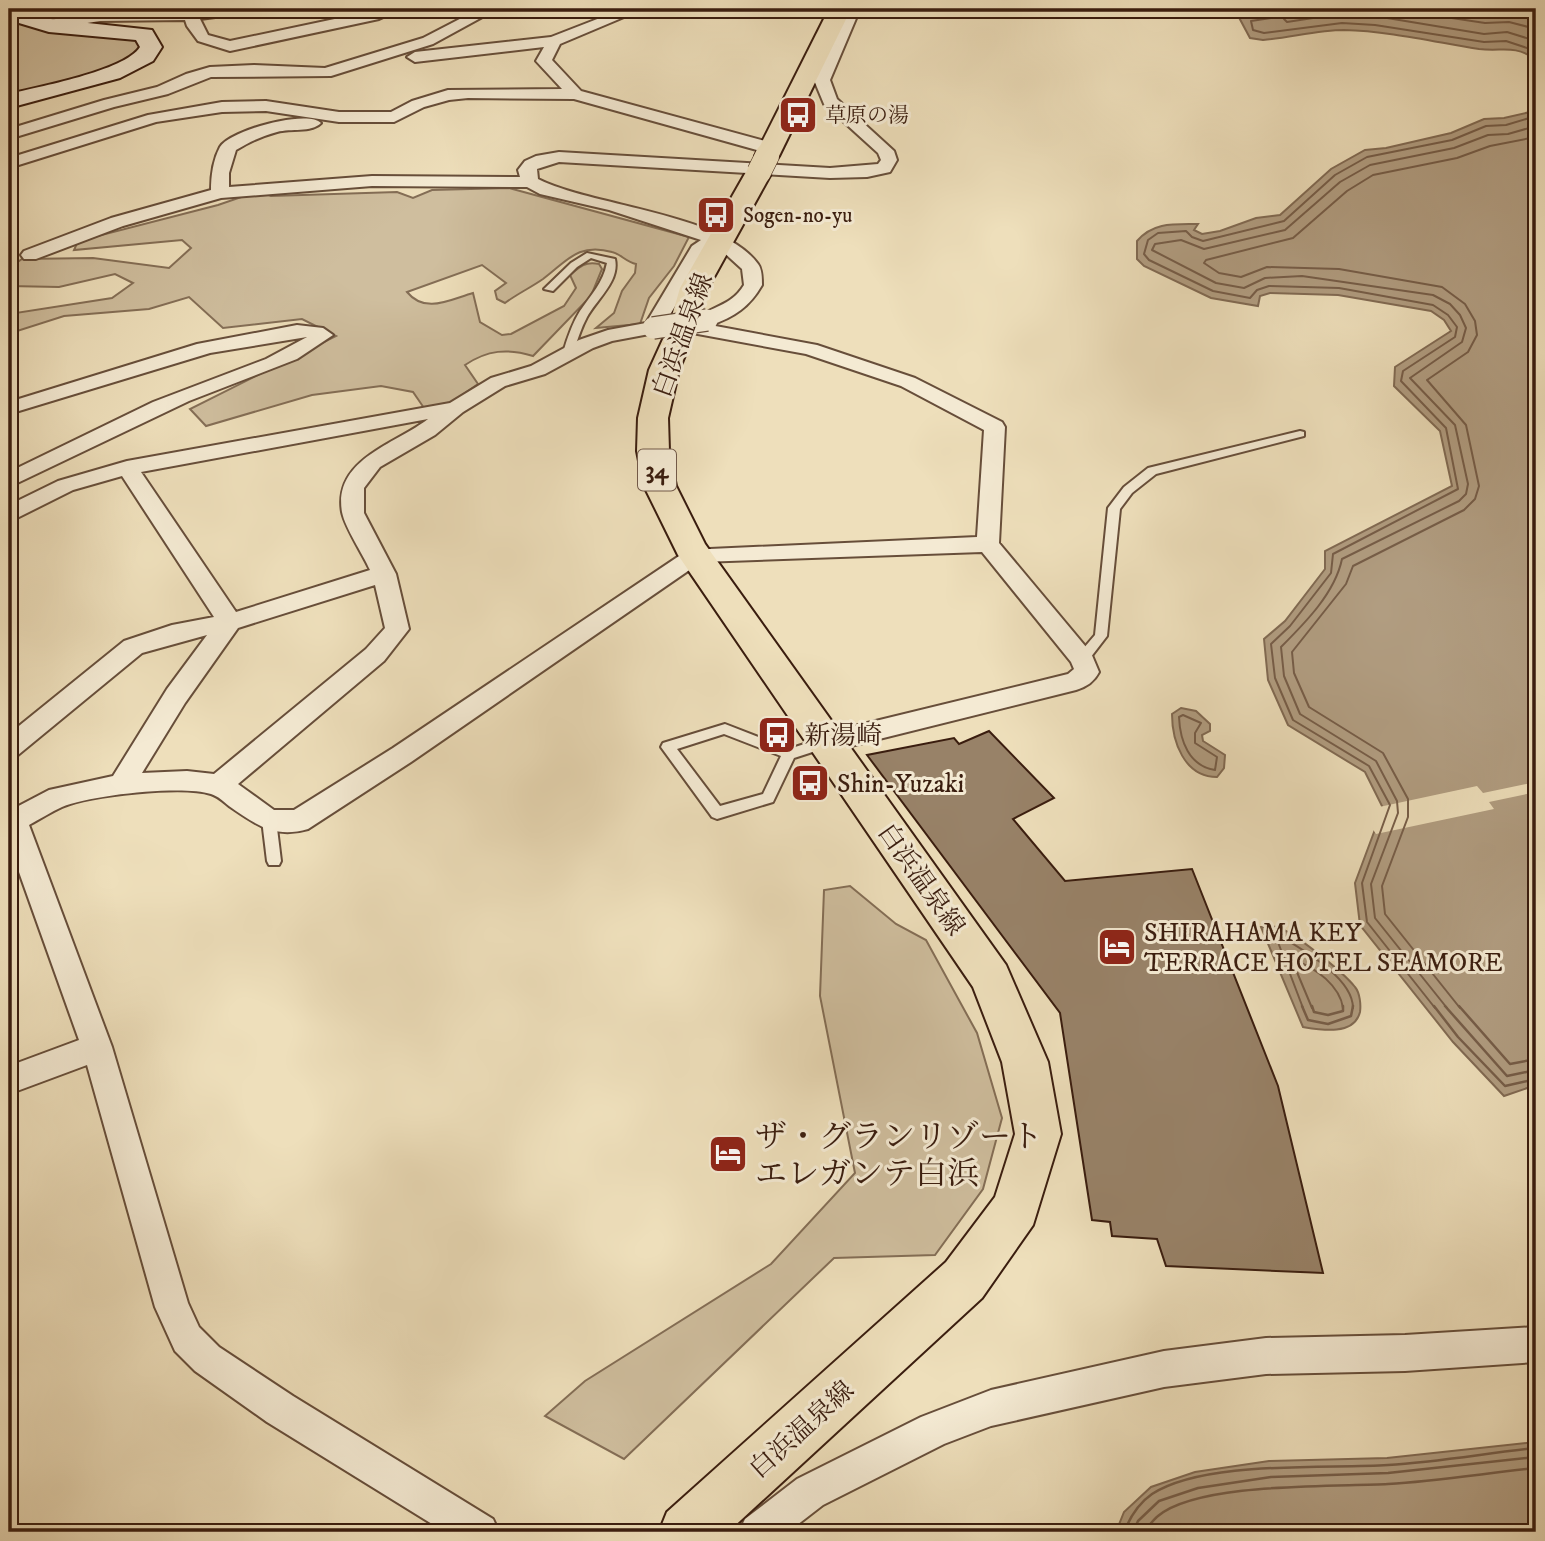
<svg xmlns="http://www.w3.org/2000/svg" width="1545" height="1541" font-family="'IM FELL DW Pica','Noto Serif JP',serif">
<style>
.green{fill:#cfbe9e;stroke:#846e56;stroke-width:2}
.water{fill:#b19d81;stroke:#816a53;stroke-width:2}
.pier{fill:#eedfbb}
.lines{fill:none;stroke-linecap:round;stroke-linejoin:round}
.shore-far1{stroke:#765d48;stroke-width:2}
.shore{stroke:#765d48;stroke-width:2.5}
.building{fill:#988268;stroke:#3a1d0f;stroke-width:2}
.lane-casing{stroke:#674e3a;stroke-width:4}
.street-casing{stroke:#674e3a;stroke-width:4}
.secondary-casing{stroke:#3a1d0f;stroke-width:4}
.primary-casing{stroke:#3a1d0f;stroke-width:4}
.lane{fill:#f4ead3;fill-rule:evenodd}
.street{fill:#f4ead3;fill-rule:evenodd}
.secondary{fill:#f4ead3;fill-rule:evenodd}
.primary{fill:#eedfbb;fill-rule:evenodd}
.street-bridge-casing{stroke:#674e3a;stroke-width:24;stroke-linecap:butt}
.primary-bridge-casing{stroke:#3a1d0f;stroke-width:25;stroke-linecap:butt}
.street-bridge{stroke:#f4ead3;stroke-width:21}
.primary-bridge{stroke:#eedfbb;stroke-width:24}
.labels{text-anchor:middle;stroke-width:6;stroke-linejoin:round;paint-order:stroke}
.far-poi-label{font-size:21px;fill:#3a1d0f;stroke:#f4ead3;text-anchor:start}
.shield{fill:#f4ead3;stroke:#725a4a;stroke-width:2}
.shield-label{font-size:24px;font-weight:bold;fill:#3a1d0f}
.street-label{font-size:26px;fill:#3a1d0f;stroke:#f4ead3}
.poi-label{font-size:26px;fill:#3a1d0f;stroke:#f4ead3;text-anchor:start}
.near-poi-label{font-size:32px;fill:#3a1d0f;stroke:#f4ead3;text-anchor:start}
</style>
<rect width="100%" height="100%" fill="#eedfbb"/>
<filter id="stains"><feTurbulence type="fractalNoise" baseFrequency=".00286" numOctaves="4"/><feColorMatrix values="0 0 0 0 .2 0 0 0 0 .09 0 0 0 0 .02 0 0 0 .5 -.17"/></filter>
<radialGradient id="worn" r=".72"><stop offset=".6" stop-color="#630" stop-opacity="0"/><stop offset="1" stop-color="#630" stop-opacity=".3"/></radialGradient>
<g class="green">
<path d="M 9,9 L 40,9 L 18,22 L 54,33 L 125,35 L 145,43 L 119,69 L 9,97 Z"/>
<path d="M 509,188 L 689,237 L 674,266 L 649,298 L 640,324 L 596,328 L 614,313 L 622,291 L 635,273 L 636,264 C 626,262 621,254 612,252 C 578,242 566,262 543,279 C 530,288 517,294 505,303 L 497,299 L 495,291 L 506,283 L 482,265 L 407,292 C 425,314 449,300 473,293 L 480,322 L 502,335 L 511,334 L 564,306 L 576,288 L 570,275 C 580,266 586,261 599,264 L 602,269 L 591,296 L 533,356 C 508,348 487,350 465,365 L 478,384 L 452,402 L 424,408 L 413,392 L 381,386 L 312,395 L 206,426 L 190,409 L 336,336 L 302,319 L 223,328 L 189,297 L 149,309 L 64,316 L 17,331 L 9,375 L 9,314 L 112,298 L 133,283 L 115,274 L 59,287 L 9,286 L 9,268 L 22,259 L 93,258 L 169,268 L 191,248 L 182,240 L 74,250 L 78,241 L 218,205 L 259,191 L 271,196 L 397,192 L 413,198 L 432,190 Z"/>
<path d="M 850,886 L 896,924 L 926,940 L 977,1033 L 1002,1118 L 983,1189 L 935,1255 L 834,1258 L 624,1459 L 545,1416 L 585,1381 L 771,1264 L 855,1173 L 820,996 L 824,890 Z"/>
</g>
<g class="water">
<path d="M 1287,9 L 1536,9 L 1536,59 C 1512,44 1503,52 1479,49 C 1435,42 1389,31 1344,30 C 1318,30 1289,38 1263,40 L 1250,38 L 1235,10 L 1259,14 Z"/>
<path d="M 1536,106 L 1536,1085 L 1504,1096 L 1453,1042 L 1360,925 L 1355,883 L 1383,808 L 1365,772 L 1288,725 L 1268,680 L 1264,639 L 1285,621 L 1325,569 L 1325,551 L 1452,486 L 1440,431 L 1394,386 L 1395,367 L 1451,331 L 1444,320 L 1431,311 L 1338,295 L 1270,293 L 1260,296 L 1258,306 L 1211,298 L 1144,266 L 1137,259 L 1137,241 C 1153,222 1174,224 1198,224 L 1194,230 L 1202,234 L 1220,231 L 1256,218 L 1280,215 L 1331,169 L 1365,150 L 1386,148 L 1451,133 L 1484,119 L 1504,118 L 1530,112 Z"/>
<path d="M 1181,708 L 1196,711 L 1210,724 L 1210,731 L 1202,735 L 1203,741 L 1225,755 L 1224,768 L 1217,777 C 1184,777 1172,741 1172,714 Z"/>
<path d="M 1261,927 C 1266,927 1273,926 1277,927 C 1294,932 1344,973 1355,987 C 1360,993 1361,1005 1360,1012 C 1354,1036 1321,1030 1303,1027 Z"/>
<path d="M 1536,1442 L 1536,1532 L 1116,1532 L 1124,1512 L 1151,1487 L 1195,1472 L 1269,1461 L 1387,1458 Z"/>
</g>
<path class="pier" d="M 1536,782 L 1536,792 L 1489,802 L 1494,809 L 1376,834 L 1372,828 L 1379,807 L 1477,786 L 1483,793 Z"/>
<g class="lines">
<g class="shore-far1">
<path d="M 1276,9 L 1271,18 L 1251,21 L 1253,30 L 1264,33 L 1342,23 L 1375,25 L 1484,42 L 1506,41 L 1536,51"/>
<path d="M 1285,9 L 1284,19 L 1287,22 L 1339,14 L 1375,16 L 1484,34 L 1507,32 L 1536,41"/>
<path d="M 1392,9 L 1485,23 L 1509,22 L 1536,29"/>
<path d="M 1183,715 L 1201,723 L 1195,733 L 1195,743 L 1217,757 L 1215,770 C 1189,766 1180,741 1179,717 Z"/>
<path d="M 1303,1008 L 1276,937 L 1280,936 C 1303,950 1353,978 1353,1008"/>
<path d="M 1312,1008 L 1294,965 L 1296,961 C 1316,968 1340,986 1343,1008"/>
<path d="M 1435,1008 L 1367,922 L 1362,883 L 1390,805 L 1369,766 L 1293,720 L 1275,678 L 1271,644 L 1290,626 L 1331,573 L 1333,554 L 1458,489 L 1446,428 L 1401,381 L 1403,371 L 1455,337 L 1457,327 L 1448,315 L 1433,305 L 1339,288 L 1269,286 L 1257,290 L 1250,298 L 1213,291 L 1149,260 L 1144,254 L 1148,240 L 1158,233 L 1186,231 L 1192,237 L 1203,241 L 1284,221 L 1335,175 L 1367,157 L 1452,140 L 1486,126 L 1506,125 L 1536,116"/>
<path d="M 1447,1008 L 1375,918 L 1371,884 L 1398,813 L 1397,801 L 1376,761 L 1300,714 L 1284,676 L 1281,647 C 1305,623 1335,593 1342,559 L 1459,501 L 1466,494 L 1468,484 L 1455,425 L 1410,378 L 1462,342 L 1466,328 L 1460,315 L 1450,304 L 1433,295 L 1302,276 L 1265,278 L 1244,288 L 1216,283 L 1152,250 L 1155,244 L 1181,240 L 1204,249 L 1285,230 L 1340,182 L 1370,165 L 1454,148 L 1488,135 L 1508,134 L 1536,126"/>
<path d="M 1460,1008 L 1385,914 L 1382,886 L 1408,817 L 1408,799 L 1383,753 L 1309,707 L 1294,673 L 1292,652 L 1346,584 L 1353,566 L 1464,510 L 1475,499 L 1479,486 L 1466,425 L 1427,380 L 1468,352 L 1477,335 L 1475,321 L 1465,304 L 1442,287 L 1339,269 L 1267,267 L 1241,277 L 1219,273 L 1204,263 L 1206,260 L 1293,238 L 1347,191 L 1373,175 L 1457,158 L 1490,146 L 1536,137"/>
</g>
<g class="shore">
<path d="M 1302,1006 L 1308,1020 L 1328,1024 L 1351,1016 L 1353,1006"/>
<path d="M 1312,1006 L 1314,1012 L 1328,1015 L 1343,1011 L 1343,1006"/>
<path d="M 1434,1006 L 1458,1037 L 1505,1086 L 1536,1079"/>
<path d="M 1445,1006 L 1507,1076 L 1536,1070"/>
<path d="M 1459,1006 L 1510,1064 L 1536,1059"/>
<path d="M 1124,1532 C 1130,1517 1139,1503 1152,1494 C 1205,1460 1325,1469 1388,1465 C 1438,1462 1487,1453 1536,1448"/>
<path d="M 1133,1532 L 1138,1521 L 1159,1501 L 1198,1488 L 1271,1477 L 1388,1473 L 1536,1457"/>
<path d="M 1144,1532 C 1148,1527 1153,1520 1158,1516 C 1199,1482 1333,1487 1388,1484 C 1437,1481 1487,1473 1536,1468"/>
</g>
</g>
<path class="building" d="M 989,731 L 1054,798 L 1013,819 L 1065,881 L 1192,869 L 1278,1086 L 1323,1273 L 1166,1266 L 1157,1239 L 1112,1236 L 1110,1222 L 1092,1220 L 1060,1013 L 867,755 L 954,738 L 959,744 Z"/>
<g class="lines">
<g class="lane-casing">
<g id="lane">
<path d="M 587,253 L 615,259 C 620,281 597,299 587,317 C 581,328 577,341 573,353 L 568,356 L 563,353 C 567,339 572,324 580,311 C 591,295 603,283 607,263 L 591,258 L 577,267 L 553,291 L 544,289 L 571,263 Z"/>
<path d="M 1300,431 L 1304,432 L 1304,436 L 1156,474 L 1132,493 L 1120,509 L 1107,636 L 1087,662 L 1077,662 L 1075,659 L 1077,656 L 1095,635 L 1108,508 L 1124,487 L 1148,468 Z"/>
<path d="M 725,724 L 789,749 L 826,737 L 833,742 L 831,746 L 794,758 L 773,802 L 717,819 L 712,817 L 661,747 L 663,743 ZM 724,734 L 781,756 L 763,794 L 720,806 L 677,749 Z"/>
<path d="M 269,814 L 274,816 L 276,820 L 281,861 L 279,865 L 269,865 L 267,861 L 262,820 L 264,816 Z"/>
</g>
</g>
<g class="street-casing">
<g id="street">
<path d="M 209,9 L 253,9 L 246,13 L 200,19 L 208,35 L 230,41 L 382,9 L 401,9 L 379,19 L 230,51 L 198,41 L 187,26 L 185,20 L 100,21 L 49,29 L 42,25 C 59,9 178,12 209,9 Z"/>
<path d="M 479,9 L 497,9 L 433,44 L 331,76 L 211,77 L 168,94 L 114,107 L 9,139 L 9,129 L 104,100 L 157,87 L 186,74 L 210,67 L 254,65 L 325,68 L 423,38 Z"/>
<path d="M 623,9 L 643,9 L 560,44 L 552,60 L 581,91 L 776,144 L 778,148 L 776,152 L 764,152 L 574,99 L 468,98 L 449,100 L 424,107 L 394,122 L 339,122 L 266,111 L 222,112 L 156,122 L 9,168 L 9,158 L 148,115 L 222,102 L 266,101 L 339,112 L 391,112 L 412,101 L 448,90 L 562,89 L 536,61 L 544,47 L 415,62 L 407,57 L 415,52 L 551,37 Z"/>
<path d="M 846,9 L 860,9 L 830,80 L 837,99 L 894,151 L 897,160 L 890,172 L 867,177 L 830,178 L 559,162 L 537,169 L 538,179 C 594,207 721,213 758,264 C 762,269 762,278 762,285 C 750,306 734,318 710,325 L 817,345 L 915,378 L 1002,422 L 1005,427 L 999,543 L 1091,653 L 1099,672 C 1094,682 1086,687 1076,690 L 827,752 L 818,749 L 814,742 L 818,735 L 1068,674 L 1074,669 L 1071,662 L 982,552 L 701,562 L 411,762 L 308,829 C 274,839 255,824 229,806 C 224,802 218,796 211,794 C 182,785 91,795 62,807 C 51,812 40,819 29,825 L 112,1047 L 188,1303 L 199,1327 L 219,1347 L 293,1396 L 493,1519 L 499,1532 L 445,1532 L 267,1422 L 195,1371 L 175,1351 L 155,1307 L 87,1065 L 9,1094 L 9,1066 L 79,1040 L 9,844 L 9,811 L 49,790 L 113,776 L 167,689 L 207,635 L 142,653 L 18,755 L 9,758 L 9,734 L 124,641 L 172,625 L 214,617 L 122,476 L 73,490 L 9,522 L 9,505 L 58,481 L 127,461 L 450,403 L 491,378 L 531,366 L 579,340 L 608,330 L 646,323 L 692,246 L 701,240 L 609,210 L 540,194 L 527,187 L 372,186 L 221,198 L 123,226 L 36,259 L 24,259 L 21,255 L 24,251 L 111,218 L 211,190 C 211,176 213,160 220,147 C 230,130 308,109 321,123 C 311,133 291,128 277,132 C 262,136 249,142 236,150 L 229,173 L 229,187 L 372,176 L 520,177 L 518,170 L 525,161 L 536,156 L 559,152 L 830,168 L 878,164 L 881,160 L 878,153 L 824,104 L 814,80 ZM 720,249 L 742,269 L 744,285 C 730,308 710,305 697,320 L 699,323 L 676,322 L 673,326 L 676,330 L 806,354 L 901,386 L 984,430 L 977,537 L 688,550 L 393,748 L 294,810 L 274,810 L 238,784 L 384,661 L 409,629 L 396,574 L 364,513 L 364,488 L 380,467 L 435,435 L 463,412 L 505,386 L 545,374 L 593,348 L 612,341 L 660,332 L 707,251 ZM 428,419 C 396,444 333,459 342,512 C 345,528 363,554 370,570 L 236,612 L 141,472 ZM 375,585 L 385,628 L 366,649 L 214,774 L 187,771 L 142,773 L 185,703 L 238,628 Z"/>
<path d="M 297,325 L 323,328 L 333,335 L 297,359 L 189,401 L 9,487 L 9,472 L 153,402 L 266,359 L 307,337 L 210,353 L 9,414 L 9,402 L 197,344 Z"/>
<path d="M 1536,1327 L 1536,1362 L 1405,1371 L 1266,1374 L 1164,1387 L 991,1426 L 944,1444 L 823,1505 L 788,1532 L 739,1532 L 745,1519 L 797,1479 L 921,1417 L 991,1390 L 1164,1351 L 1266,1338 L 1405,1335 Z"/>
</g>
</g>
<g class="secondary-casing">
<path id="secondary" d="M 9,9 L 51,19 L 152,30 L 162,47 L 153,61 L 120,78 L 9,108 L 9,94 C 37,87 125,71 140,47 L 136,40 L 49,32 L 9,20 Z"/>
</g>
<g class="primary-casing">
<g id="primary">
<path d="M 829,9 L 851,9 L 779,156 L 776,161 L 767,163 L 758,161 L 755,156 Z"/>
<path d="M 759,164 L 768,167 L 772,172 L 708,288 L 697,326 L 679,370 L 668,418 L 669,451 L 676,486 L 705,544 L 1006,965 L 1048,1062 L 1061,1134 L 1033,1225 L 982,1298 L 728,1532 L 659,1532 L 667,1512 L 946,1262 L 995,1197 L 1015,1134 L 1002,1062 L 973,987 L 678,555 L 644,486 L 637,451 L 638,418 L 649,370 L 669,326 L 680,288 L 746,172 L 750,167 Z"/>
</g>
</g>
<use href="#lane" class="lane"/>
<use href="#street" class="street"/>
<use href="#secondary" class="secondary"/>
<use href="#primary" class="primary"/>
<g class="street-bridge-casing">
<path id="street-bridge" d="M 653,328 L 707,320"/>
</g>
<g class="primary-bridge-casing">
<path id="primary-bridge" d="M 759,172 L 767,156"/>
</g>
<use href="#street-bridge" class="street-bridge"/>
<use href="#primary-bridge" class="primary-bridge"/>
</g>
<defs>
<g id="bus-square" transform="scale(2.0125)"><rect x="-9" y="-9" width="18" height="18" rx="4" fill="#8f2418" stroke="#f4ead3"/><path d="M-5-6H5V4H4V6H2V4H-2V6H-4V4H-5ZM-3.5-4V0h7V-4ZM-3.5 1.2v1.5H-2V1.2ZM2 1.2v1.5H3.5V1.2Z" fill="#fff"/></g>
<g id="hotel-square" transform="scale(2.0125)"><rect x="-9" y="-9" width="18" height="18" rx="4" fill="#8f2418" stroke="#f4ead3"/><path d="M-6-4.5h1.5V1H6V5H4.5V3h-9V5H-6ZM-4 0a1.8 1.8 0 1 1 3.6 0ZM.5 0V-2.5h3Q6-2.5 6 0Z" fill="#fff"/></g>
</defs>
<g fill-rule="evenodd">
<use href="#bus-square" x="798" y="115"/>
<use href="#bus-square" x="716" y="215"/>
<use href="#bus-square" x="777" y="735"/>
<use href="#bus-square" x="810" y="783"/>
<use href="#hotel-square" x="1117" y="947"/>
<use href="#hotel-square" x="728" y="1154"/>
</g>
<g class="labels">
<g class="far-poi-label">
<text x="825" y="122">草原の湯</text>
<text x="743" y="222">Sogen-no-yu</text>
</g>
<rect class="shield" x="638" y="449.5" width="38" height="41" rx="5"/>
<g class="shield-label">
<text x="657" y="478">34</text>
</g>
<g class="street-label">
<text transform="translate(682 335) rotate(-70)" y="9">白浜温泉線</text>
<text transform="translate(922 879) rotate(55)" y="9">白浜温泉線</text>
<text transform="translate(801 1429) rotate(-42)" y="9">白浜温泉線</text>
</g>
<g class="poi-label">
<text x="804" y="744">新湯崎</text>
<text x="837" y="792">Shin-Yuzaki</text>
<text x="1144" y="941">SHIRAHAMA KEY<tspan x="1144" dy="30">TERRACE HOTEL SEAMORE</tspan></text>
</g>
<g class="near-poi-label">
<text x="755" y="1147">ザ・グランリゾート<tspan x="755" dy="37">エレガンテ白浜</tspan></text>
</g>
</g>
<rect width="1545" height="1541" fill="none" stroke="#eedfbb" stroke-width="35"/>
<rect x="10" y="10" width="1524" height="1520" fill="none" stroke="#3a1d0f" stroke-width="3.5"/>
<rect x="18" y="18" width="1510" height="1506" fill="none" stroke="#3a1d0f" stroke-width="2"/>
<rect width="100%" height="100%" filter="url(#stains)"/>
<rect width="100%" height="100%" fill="url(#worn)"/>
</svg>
